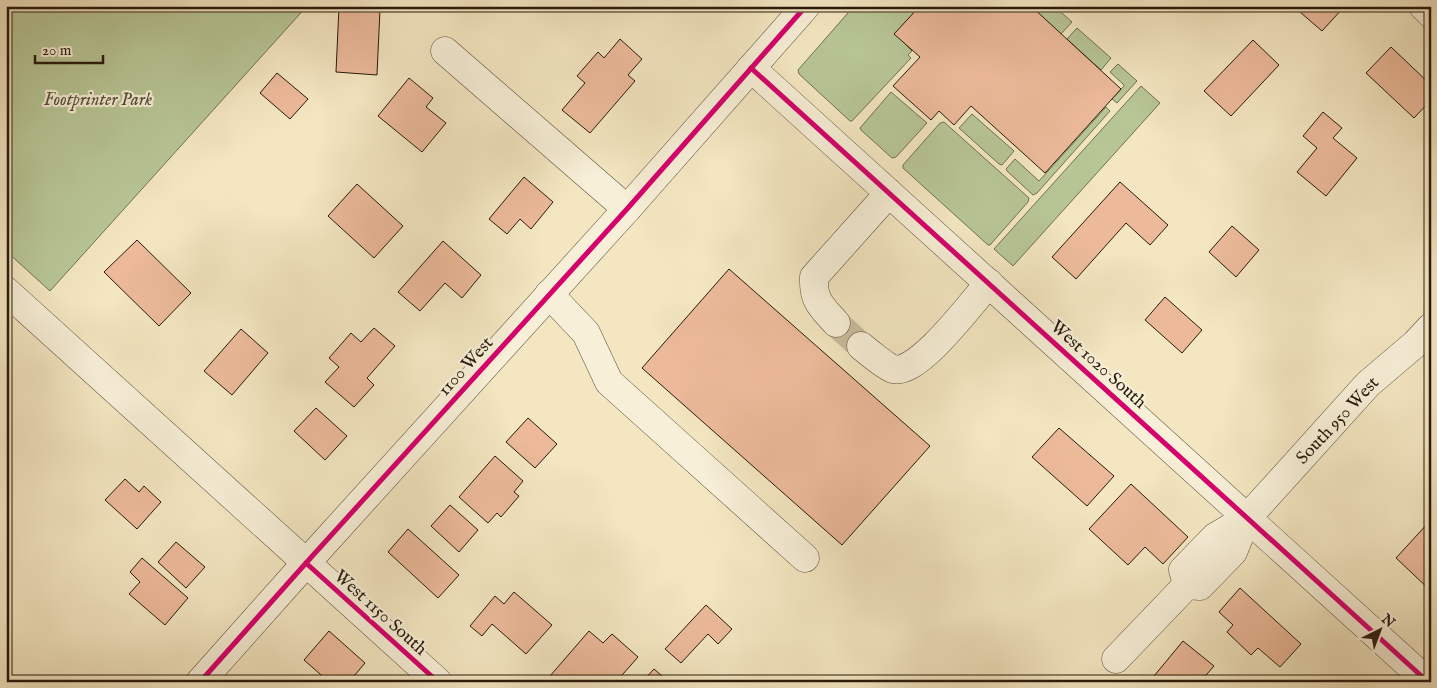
<svg xmlns="http://www.w3.org/2000/svg" width="1437" height="688" font-family="'IM FELL English',serif">
<style>
.green{fill:#b8c696;stroke:#707052}
.building{fill:#ecba9a;stroke:#281a0d}
.lines{fill:none;stroke-linecap:round;stroke-linejoin:round}
.minor-tunnel{stroke:#cabd9d;stroke-width:28;stroke-dasharray:28 14;stroke-linecap:butt}
.minor-casing{stroke:#5b4d3a;stroke-width:29}
.minor{stroke:#f7efd7;stroke-width:28}
.cycleway-casing{stroke:#f7efd7;stroke-width:8}
.cycleway{stroke:#d6006c;stroke-width:5}
.labels{text-anchor:middle;stroke-width:4.5;stroke-linejoin:round;paint-order:stroke}
.park-label{font-size:18px;font-style:italic;fill:#534e36;stroke:#f7efd7}
.street-label{font-size:18px;fill:#281a0d;stroke:#f7efd7}
</style>
<rect width="100%" height="100%" fill="#f3e6c1"/>
<filter id="stains"><feTurbulence type="fractalNoise" baseFrequency=".004" numOctaves="4"/><feColorMatrix values="0 0 0 0 .2 0 0 0 0 .09 0 0 0 0 .02 0 0 0 .5 -.17"/></filter>
<radialGradient id="worn" r=".72"><stop offset=".6" stop-color="#630" stop-opacity="0"/><stop offset="1" stop-color="#630" stop-opacity=".3"/></radialGradient>
<g class="green">
<path d="M 6,6 L 307,6 L 50,291 L 6,251 Z"/>
<path d="M 854,6 L 920,6 L 895,34 L 912,51 L 908,55 L 911,58 L 852,121 L 850,121 L 799,74 L 798,70 Z"/>
<path d="M 1033,6 L 1054,6 L 1072,22 L 1061,34 L 1032,7 Z"/>
<path d="M 1077,28 L 1111,58 L 1101,70 L 1067,39 Z"/>
<path d="M 1118,64 L 1137,81 L 1117,103 L 1112,99 L 1124,86 L 1124,85 L 1110,72 Z"/>
<path d="M 1141,86 L 1160,103 L 1013,266 L 994,249 Z"/>
<path d="M 891,92 L 927,123 L 896,157 L 892,158 L 861,130 L 860,128 Z"/>
<path d="M 1106,107 L 1110,111 L 1037,193 L 1033,195 L 1007,171 L 1006,169 L 1015,159 L 1039,181 Z"/>
<path d="M 972,114 L 1014,151 L 1002,165 L 999,164 L 959,128 Z"/>
<path d="M 944,122 L 1029,198 L 1028,202 L 990,245 L 988,245 L 903,168 L 903,165 L 940,123 Z"/>
</g>
<g class="building">
<path d="M 920,6 L 1031,6 L 1121,89 L 1045,173 L 971,106 L 954,125 L 939,111 L 931,120 L 893,86 L 920,57 L 894,34 Z"/>
<path d="M 1293,6 L 1341,6 L 1343,8 L 1322,31 Z"/>
<path d="M 339,7 L 380,9 L 377,75 L 336,72 Z"/>
<path d="M 620,39 L 642,59 L 628,75 L 635,81 L 590,133 L 562,110 L 585,83 L 577,76 L 598,52 L 604,58 Z"/>
<path d="M 1253,40 L 1279,65 L 1231,116 L 1204,91 Z"/>
<path d="M 1391,47 L 1431,85 L 1431,100 L 1414,118 L 1366,73 Z"/>
<path d="M 277,73 L 308,99 L 290,119 L 260,93 Z"/>
<path d="M 409,78 L 433,98 L 426,107 L 446,123 L 422,152 L 378,116 Z"/>
<path d="M 1323,112 L 1342,128 L 1333,138 L 1357,158 L 1326,196 L 1297,172 L 1317,148 L 1303,136 Z"/>
<path d="M 524,177 L 553,202 L 531,229 L 520,219 L 507,234 L 489,219 Z"/>
<path d="M 1120,182 L 1168,225 L 1150,245 L 1126,223 L 1076,279 L 1052,257 Z"/>
<path d="M 357,184 L 403,226 L 374,258 L 328,216 Z"/>
<path d="M 1232,226 L 1259,250 L 1236,277 L 1209,252 Z"/>
<path d="M 137,240 L 191,293 L 159,326 L 104,272 Z"/>
<path d="M 443,241 L 481,275 L 462,298 L 445,283 L 420,311 L 398,292 Z"/>
<path d="M 729,269 L 930,446 L 842,545 L 642,368 Z"/>
<path d="M 1165,297 L 1202,330 L 1182,353 L 1145,320 Z"/>
<path d="M 374,328 L 395,346 L 367,378 L 374,385 L 354,407 L 325,382 L 339,367 L 329,358 L 351,333 L 361,342 Z"/>
<path d="M 241,329 L 268,353 L 232,395 L 204,371 Z"/>
<path d="M 316,408 L 347,436 L 325,460 L 294,431 Z"/>
<path d="M 528,418 L 557,444 L 535,468 L 506,442 Z"/>
<path d="M 1059,428 L 1114,476 L 1087,506 L 1032,457 Z"/>
<path d="M 495,456 L 523,481 L 514,492 L 519,496 L 501,517 L 497,513 L 488,523 L 459,497 Z"/>
<path d="M 125,479 L 139,492 L 144,486 L 161,502 L 137,529 L 105,500 Z"/>
<path d="M 1131,484 L 1188,537 L 1163,564 L 1145,547 L 1128,565 L 1089,529 Z"/>
<path d="M 450,505 L 478,530 L 459,552 L 431,526 Z"/>
<path d="M 1429,522 L 1431,523 L 1431,591 L 1396,558 Z"/>
<path d="M 408,529 L 459,575 L 438,598 L 388,552 Z"/>
<path d="M 176,542 L 205,567 L 186,588 L 158,562 Z"/>
<path d="M 142,558 L 188,598 L 165,625 L 129,594 L 140,582 L 130,572 Z"/>
<path d="M 1240,588 L 1301,644 L 1280,667 L 1258,648 L 1251,655 L 1227,632 L 1233,625 L 1219,612 Z"/>
<path d="M 514,592 L 552,625 L 526,654 L 492,624 L 482,636 L 470,626 L 495,596 L 504,604 Z"/>
<path d="M 706,605 L 732,629 L 718,644 L 708,634 L 681,663 L 665,649 Z"/>
<path d="M 329,631 L 365,663 L 349,682 L 329,682 L 304,660 Z"/>
<path d="M 589,631 L 603,643 L 612,634 L 638,657 L 616,682 L 556,682 L 550,676 Z"/>
<path d="M 1183,641 L 1214,666 L 1200,682 L 1161,682 L 1154,676 Z"/>
<path d="M 654,669 L 669,682 L 642,682 Z"/>
</g>
<g class="lines">
<path class="minor-tunnel" d="M 836,323 L 861,346"/>
<g class="minor-casing">
<g id="minor">
<path d="M 1423,6 L 1431,14"/>
<path d="M 445,51 L 627,209"/>
<path d="M 751,68 L 1428,682"/>
<path d="M 6,291 L 438,682"/>
<path d="M 549,294 L 586,333 L 609,382 L 805,558"/>
<path d="M 836,323 C 821,306 813,301 814,277 L 889,193"/>
<path d="M 861,346 C 867,351 888,368 893,369 C 917,377 973,301 989,283"/>
<path d="M 1247,518 L 1368,384 L 1415,344 L 1431,327"/>
<path d="M 1247,518 L 1233,552 L 1200,586 L 1187,585 L 1183,570 L 1215,537 Z"/>
<path d="M 1116,659 L 1187,585"/>
<path d="M 200,682 L 306,563 L 627,209 L 806,6"/>
</g>
</g>
<use href="#minor" class="minor"/>
<g class="cycleway-casing">
<g id="cycleway">
<path d="M 751,68 L 1428,682"/>
<path d="M 306,563 L 438,682"/>
<path d="M 200,682 L 306,563 L 627,209 L 806,6"/>
</g>
</g>
<use href="#cycleway" class="cycleway"/>
</g>
<g class="labels">
<g class="park-label">
<text x="98" y="105">Footprinter Park</text>
</g>
<g class="street-label">
<text transform="translate(1099 364) rotate(42)" y="6">West 1020 South</text>
<text transform="translate(465 366) rotate(-48)" y="6">1100 West</text>
<text transform="translate(1337 420) rotate(-47)" y="6">South 950 West</text>
<text transform="translate(381 612) rotate(42)" y="6">West 1150 South</text>
</g>
</g>
<rect width="1437" height="688" fill="none" stroke="#f3e6c1" stroke-width="25"/>
<rect x="8" y="8" width="1422" height="673" fill="none" stroke="#281a0d" stroke-width="2.5"/>
<rect x="12" y="12" width="1412" height="663" fill="none" stroke="#281a0d"/>
<g transform="translate(1380 630) rotate(42)" stroke="#f7efd7" stroke-width="4" paint-order="stroke">
<path d="M0-4L9 19L0 12L-9 19Z" fill="#281a0d"/>
<text y="-8" font-size="14" font-weight="bold" text-anchor="middle" fill="#281a0d">N</text>
</g>
<path d="M35 55v8h68v-8" fill="none" stroke="#281a0d" stroke-width="2.5"/>
<text x="42" y="55" font-size="15" fill="#281a0d" stroke="#f7efd7" stroke-width="4" paint-order="stroke">20 m</text>
<rect width="100%" height="100%" filter="url(#stains)"/>
<rect width="100%" height="100%" fill="url(#worn)"/>
</svg>
